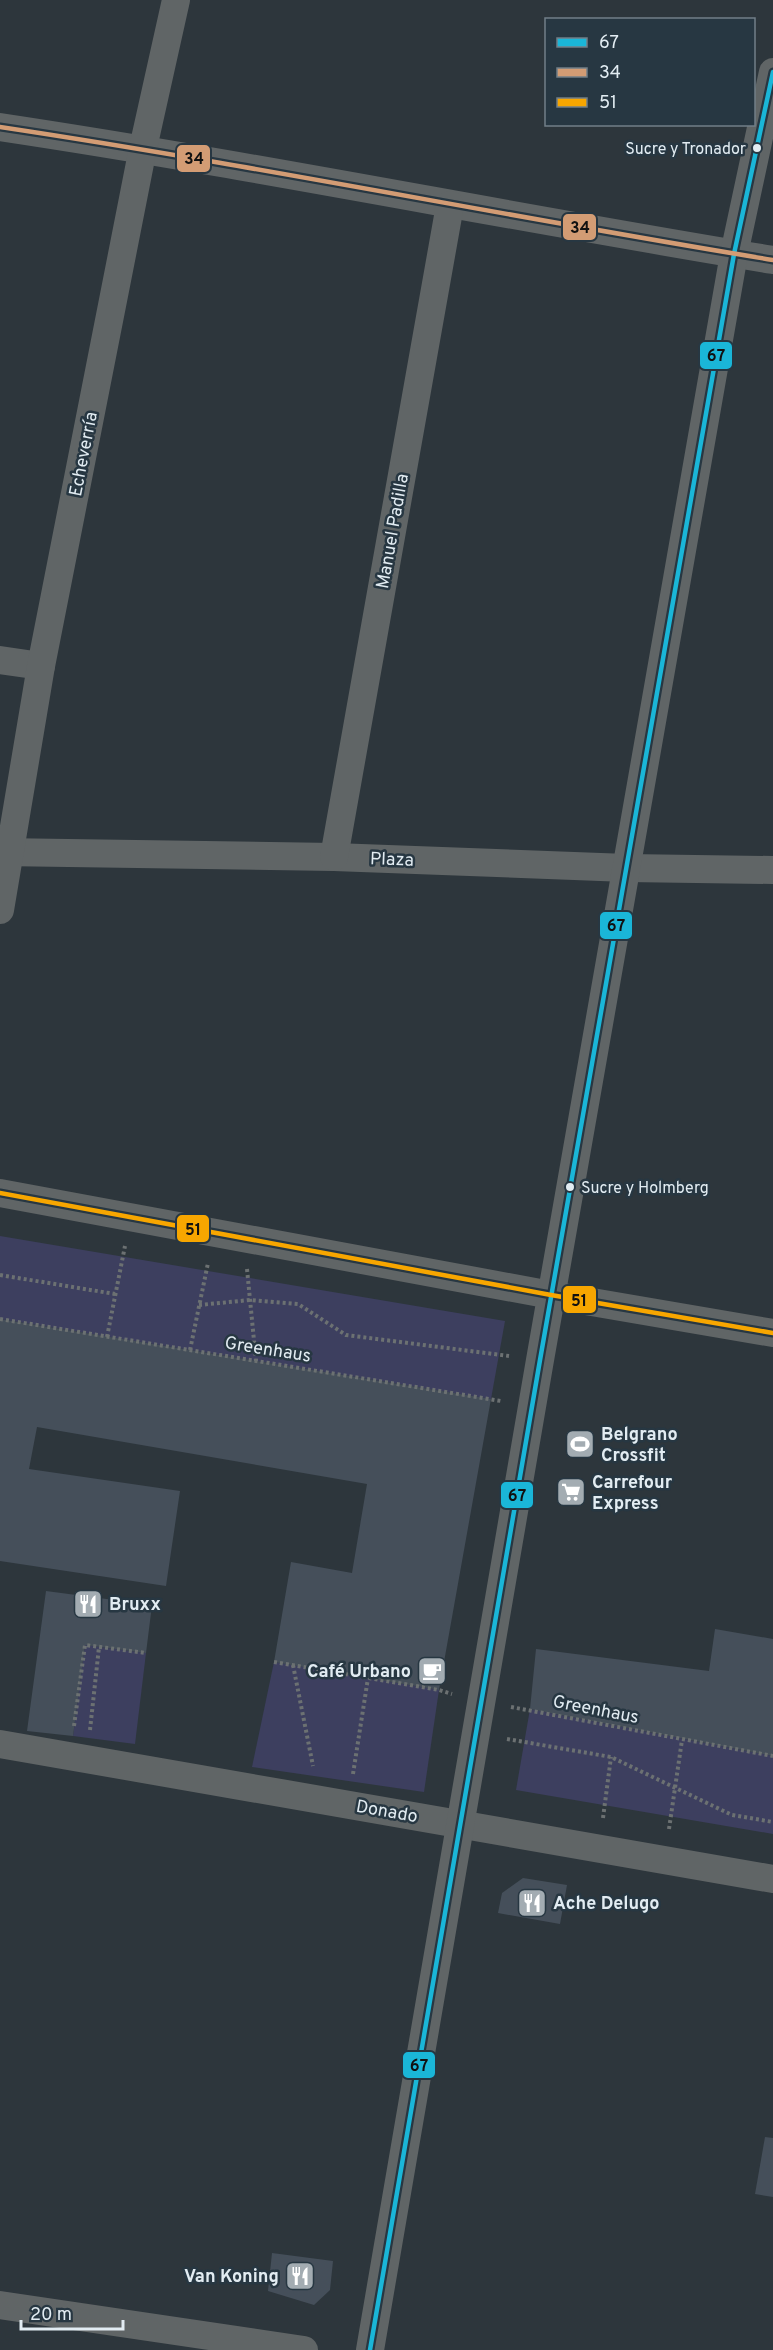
<svg xmlns="http://www.w3.org/2000/svg" width="773" height="2350" font-family="Overpass,sans-serif">
<style>
.green{fill:#3d3f5f}
.building{fill:#454f5a}
.lines{fill:none;stroke-linecap:round;stroke-linejoin:round}
.path{stroke:#6c7172;stroke-width:4;stroke-dasharray:3 3;stroke-linecap:butt}
.minor{stroke:#606566;stroke-width:28}
.bus-1-casing{stroke:#273742;stroke-width:9}
.bus-2-casing{stroke:#273742;stroke-width:9}
.bus-3-casing{stroke:#273742;stroke-width:9}
.bus-1{stroke:#1ab6d8;stroke-width:4.5}
.bus-2{stroke:#d39c74;stroke-width:4.5}
.bus-3{stroke:#f7a600;stroke-width:4.5}
.bus-dot{fill:#e2ecf2;stroke:#273742;stroke-width:2}
.labels{text-anchor:middle;stroke-width:5;stroke-linejoin:round;paint-order:stroke}
.bus-label{font-size:16px;fill:#e2ecf2;stroke:#273742;text-anchor:end}
.street-label{font-size:18px;fill:#e2ecf2;stroke:#273742}
.poi-label{font-size:18px;font-weight:bold;fill:#e2ecf2;stroke:#273742;text-anchor:start}
.line-badge{stroke:#273742;stroke-width:2}
.pale-badge-label{font-size:16px;text-anchor:middle;font-weight:bold;fill:#111}
</style>
<rect width="100%" height="100%" fill="#2d363c"/>
<g class="green">
<path d="M 0,1236 L 505,1321 L 491,1399 L 0,1319 Z"/>
<path d="M 85,1645 L 146,1653 L 135,1744 L 73,1736 Z"/>
<path d="M 274,1662 L 439,1690 L 424,1792 L 252,1767 Z"/>
<path d="M 530,1709 L 773,1756 L 773,1834 L 516,1790 Z"/>
</g>
<g class="building">
<path d="M 0,1319 L 491,1399 L 439,1690 L 274,1662 L 291,1562 L 352,1573 L 367,1484 L 37,1427 L 29,1469 L 180,1491 L 166,1586 L 0,1561 Z"/>
<path d="M 46,1591 L 152,1605 L 146,1653 L 85,1645 L 73,1736 L 27,1731 Z"/>
<path d="M 715,1629 L 773,1639 L 773,1756 L 530,1709 L 536,1649 L 709,1671 Z"/>
<path d="M 523,1878 L 567,1885 L 560,1924 L 498,1913 L 502,1893 Z"/>
<path d="M 765,2137 L 773,2138 L 773,2197 L 755,2194 Z"/>
<path d="M 272,2253 L 333,2261 L 330,2290 L 314,2305 L 268,2291 Z"/>
</g>
<g class="lines">
<g class="path">
<path d="M 247,1269 L 256,1361"/>
<path d="M 0,1275 L 115,1294"/>
<path d="M 199,1305 L 250,1300 L 298,1304 L 346,1335 L 509,1356"/>
<path d="M 0,1319 L 501,1401"/>
<path d="M 107,1337 L 125,1246"/>
<path d="M 190,1350 L 208,1263"/>
<path d="M 274,1662 L 439,1690 L 452,1694"/>
<path d="M 293,1665 L 313,1766"/>
<path d="M 511,1707 L 773,1756"/>
<path d="M 74,1726 L 85,1645 L 146,1653"/>
<path d="M 90,1730 L 99,1647"/>
<path d="M 507,1739 L 611,1757 L 732,1815 L 773,1822"/>
<path d="M 353,1774 L 368,1678"/>
<path d="M 603,1818 L 611,1757"/>
<path d="M 669,1829 L 682,1740"/>
</g>
<g class="minor">
<path d="M 0,127 C 259,166 515,218 773,260"/>
<path d="M 0,660 L 41,666"/>
<path d="M 0,852 L 334,857 L 627,868 L 773,870"/>
<path d="M 334,857 L 450,205"/>
<path d="M 0,910 L 41,666 L 143,148 L 176,0"/>
<path d="M 0,1193 L 551,1295 L 773,1333"/>
<path d="M 0,1744 L 773,1879"/>
<path d="M 0,2305 L 304,2350"/>
<path d="M 370,2350 L 540,1360 L 734,254 L 773,72"/>
</g>
<g class="bus-1-casing">
<path id="bus-1" d="M 370,2350 L 540,1360 L 734,254 L 773,72"/>
</g>
<g class="bus-2-casing">
<path id="bus-2" d="M 0,127 C 259,166 515,218 773,260"/>
</g>
<g class="bus-3-casing">
<path id="bus-3" d="M 0,1193 L 551,1295 L 773,1333"/>
</g>
<use href="#bus-1" class="bus-1"/>
<use href="#bus-2" class="bus-2"/>
<use href="#bus-3" class="bus-3"/>
</g>
<defs>
<g id="stadium-square" transform="scale(1.5)"><rect x="-9" y="-9" width="18" height="18" rx="4" fill="#a3acb2" stroke="#273742"/><path d="M0-5a6.5 5 0 1 0 0 10a6.5 5 0 1 0 0-10ZM-3.5-1.8h7v3.6h-7Z" fill="#fff"/></g>
<g id="supermarket-square" transform="scale(1.5)"><rect x="-9" y="-9" width="18" height="18" rx="4" fill="#a3acb2" stroke="#273742"/><path d="M-6-5.5h2.5l.6 2H6L4.5 2H-2.5L-4.4-4H-6ZM-1.5 3.2a1.3 1.3 0 1 0 .1 0ZM3 3.2a1.3 1.3 0 1 0 .1 0Z" fill="#fff"/></g>
<g id="restaurant-square" transform="scale(1.5)"><rect x="-9" y="-9" width="18" height="18" rx="4" fill="#a3acb2" stroke="#273742"/><path d="M-5-6h1v4h1v-4h1v4h1v-4h1v5L-1.5 .5V6h-2V.5L-5-1ZM5-6V6H3V1.5H1.5Q1.5-4 5-6Z" fill="#fff"/></g>
<g id="cafe-square" transform="scale(1.5)"><rect x="-9" y="-9" width="18" height="18" rx="4" fill="#a3acb2" stroke="#273742"/><path d="M-5.5-4.5H6V0H3Q3 3.5 0 3.5H-2.5Q-5.5 3.5-5.5 0ZM3-3.2v2h1.7v-2ZM-6 4.5H4V6H-6Z" fill="#fff"/></g>
</defs>
<g fill-rule="evenodd">
<use href="#stadium-square" x="580" y="1444"/>
<use href="#supermarket-square" x="571" y="1492"/>
<use href="#restaurant-square" x="88" y="1604"/>
<use href="#cafe-square" x="432" y="1671"/>
<use href="#restaurant-square" x="532" y="1903"/>
<use href="#restaurant-square" x="300" y="2276"/>
</g>
<g class="bus-dot">
<circle cx="757" cy="148" r="5"/>
<circle cx="570" cy="1187" r="5"/>
</g>
<g class="labels">
<g class="bus-label">
<text x="746" y="154">Sucre y Tronador</text>
<text x="581" y="1193" text-anchor="start">Sucre y Holmberg</text>
</g>
<g class="street-label">
<text transform="translate(83 454) rotate(-79)" y="6">Echeverría</text>
<text transform="translate(392 531) rotate(-80)" y="6">Manuel Padilla</text>
<text transform="translate(392 859) rotate(2)" y="6">Plaza</text>
<text transform="translate(268 1349) rotate(9)" y="6">Greenhaus</text>
<text transform="translate(596 1709) rotate(11)" y="6">Greenhaus</text>
<text transform="translate(387 1811) rotate(10)" y="6">Donado</text>
</g>
<g class="poi-label">
<text x="601" y="1440">Belgrano<tspan x="601" dy="21">Crossfit</tspan></text>
<text x="592" y="1488">Carrefour<tspan x="592" dy="21">Express</tspan></text>
<text x="109" y="1610">Bruxx</text>
<text x="411" y="1677" text-anchor="end">Café Urbano</text>
<text x="553" y="1909">Ache Delugo</text>
<text x="279" y="2282" text-anchor="end">Van Koning</text>
</g>
</g>
<g class="line-badge">
<rect x="176" y="144" width="35" height="29" rx="6" fill="#d39c74"/>
<rect x="562" y="213" width="35" height="28" rx="6" fill="#d39c74"/>
<rect x="699" y="341" width="34" height="29" rx="6" fill="#1ab6d8"/>
<rect x="599" y="911" width="34" height="29" rx="6" fill="#1ab6d8"/>
<rect x="176" y="1214" width="34" height="29" rx="6" fill="#f7a600"/>
<rect x="562" y="1285" width="35" height="29" rx="6" fill="#f7a600"/>
<rect x="500" y="1481" width="34" height="28" rx="6" fill="#1ab6d8"/>
<rect x="402" y="2051" width="34" height="28" rx="6" fill="#1ab6d8"/>
</g>
<g class="pale-badge-label">
<text x="194" y="164">34</text>
<text x="580" y="233">34</text>
<text x="716" y="361">67</text>
<text x="616" y="931">67</text>
<text x="193" y="1235">51</text>
<text x="579" y="1306">51</text>
<text x="517" y="1501">67</text>
<text x="419" y="2071">67</text>
</g>
<rect x="545" y="18" width="210" height="108" fill="#273742" stroke="#727f88" stroke-width="1.5"/>
<rect x="557" y="38" width="30" height="9" fill="#1ab6d8" stroke="#727f88" stroke-width="1.5"/>
<text x="599" y="48" font-size="18" fill="#e2ecf2">67</text>
<rect x="557" y="68" width="30" height="9" fill="#d39c74" stroke="#727f88" stroke-width="1.5"/>
<text x="599" y="78" font-size="18" fill="#e2ecf2">34</text>
<rect x="557" y="98" width="30" height="9" fill="#f7a600" stroke="#727f88" stroke-width="1.5"/>
<text x="599" y="108" font-size="18" fill="#e2ecf2">51</text>
<path d="M21 2320v9h102v-9" fill="none" stroke="#e2ecf2" stroke-width="3"/>
<text x="30" y="2320" font-size="18" fill="#e2ecf2" stroke="#273742" stroke-width="4.5" paint-order="stroke">20 m</text>
</svg>
